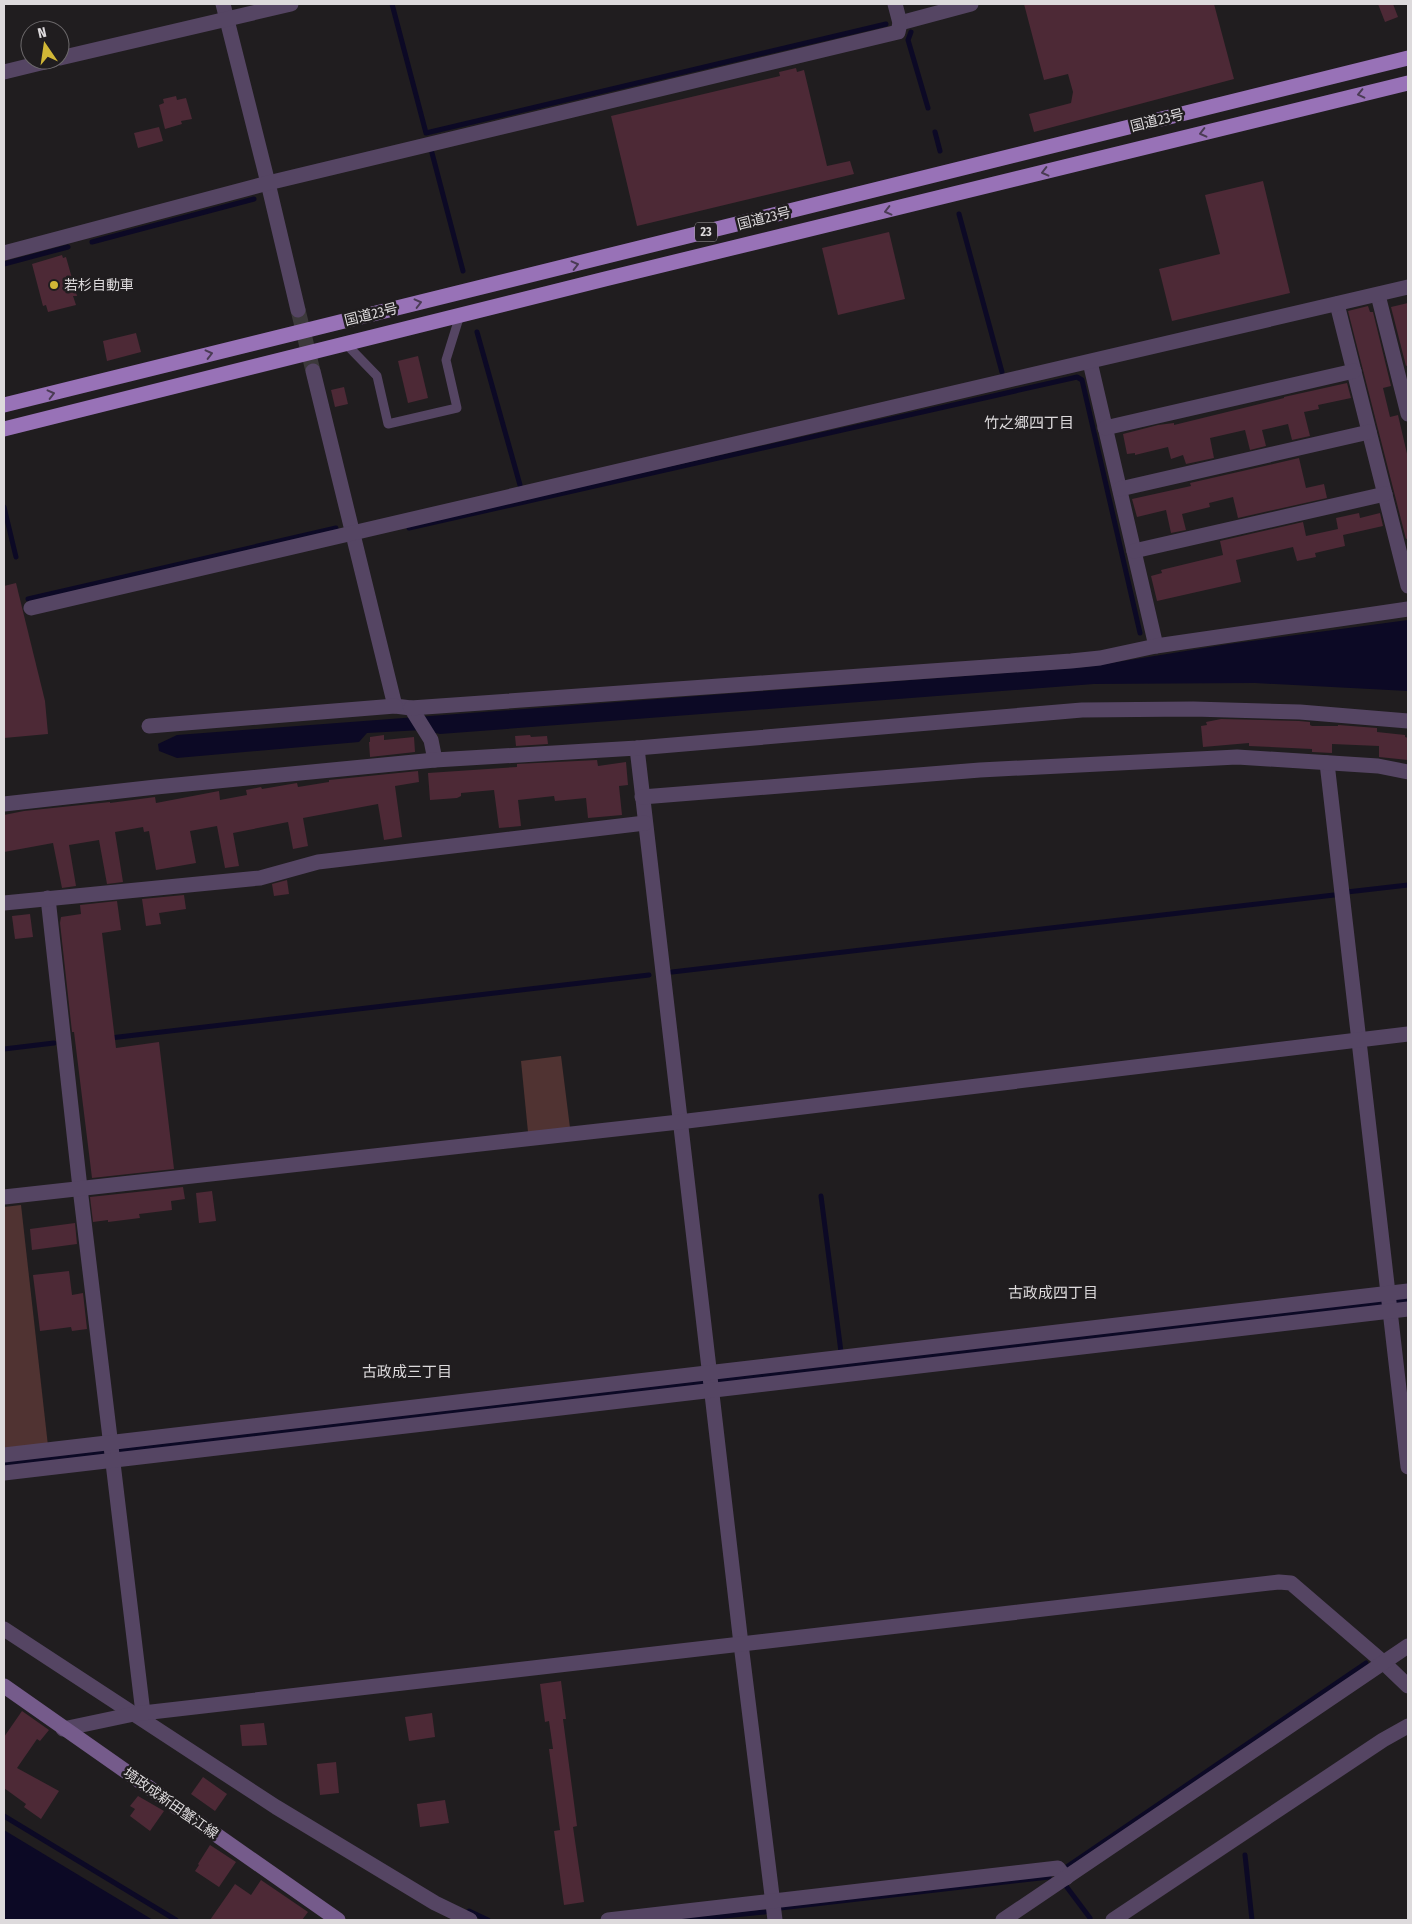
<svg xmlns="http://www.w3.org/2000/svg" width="1412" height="1924" font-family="'Fira Sans Condensed','Noto Sans JP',sans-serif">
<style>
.green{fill:#503332}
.water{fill:#0c0925}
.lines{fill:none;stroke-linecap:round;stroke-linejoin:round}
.stream{stroke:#0c0925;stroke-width:5}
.building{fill:#4d2936}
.minor-tunnel{stroke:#3c393b;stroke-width:15;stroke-dasharray:15 8;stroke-linecap:butt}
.service{stroke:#554563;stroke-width:9}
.minor{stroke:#554563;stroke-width:15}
.tertiary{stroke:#554563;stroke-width:15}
.secondary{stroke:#755b8b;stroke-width:15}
.trunk{stroke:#9872b7;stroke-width:15}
.oneway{stroke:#4a3b54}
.poi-dot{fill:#d1b736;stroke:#201d1f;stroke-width:2}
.labels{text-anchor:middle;stroke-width:5;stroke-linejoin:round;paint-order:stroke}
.shield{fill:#201d1f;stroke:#a4a1a3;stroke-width:1}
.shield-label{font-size:12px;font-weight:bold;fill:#dddadc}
.street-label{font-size:14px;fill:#dddadc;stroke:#201d1f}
.poi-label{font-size:14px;fill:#dddadc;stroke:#201d1f;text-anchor:start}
.neighbourhood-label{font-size:15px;fill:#dddadc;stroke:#201d1f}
</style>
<rect width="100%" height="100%" fill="#201d1f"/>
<g class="green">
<path d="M 561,1056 L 570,1128 L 528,1132 L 521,1061 Z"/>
<path d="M 21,1205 L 48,1446 L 4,1451 L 4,1207 Z"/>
</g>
<g class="water">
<path d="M 1408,620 L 1408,691 L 1255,683 L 1094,684 L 440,734 L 422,730 L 367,733 L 359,742 L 177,758 L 159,751 L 158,744 L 177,735 L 1086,667 L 1229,644 Z"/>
<path d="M 4,1830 L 153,1920 L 4,1920 Z"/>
</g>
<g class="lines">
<g class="stream">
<path d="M 392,4 L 426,133 L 886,24"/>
<path d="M 911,32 L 908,40 L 928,108"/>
<path d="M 935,132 L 940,151"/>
<path d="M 432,153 L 463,271"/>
<path d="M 959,214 L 1002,372"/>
<path d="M 92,242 L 254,199"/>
<path d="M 4,264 L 68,247"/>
<path d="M 477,332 L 520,485"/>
<path d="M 4,507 L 16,557"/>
<path d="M 409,528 L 1077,377 L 1082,380 L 1140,633"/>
<path d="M 28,599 L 336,528"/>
<path d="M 1347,892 L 1408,885"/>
<path d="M 672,972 L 1334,895"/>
<path d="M 110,1038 L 649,975"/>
<path d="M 4,1049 L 54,1043"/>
<path d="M 821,1196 L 841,1352"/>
<path d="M 1397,1301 L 1408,1300"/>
<path d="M 718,1381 L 1382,1303"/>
<path d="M 120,1451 L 702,1383"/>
<path d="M 4,1464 L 102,1453"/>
<path d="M 4,1816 L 176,1920"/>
<path d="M 1245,1855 L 1252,1920"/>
<path d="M 1068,1866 L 1366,1663"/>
<path d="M 1066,1886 L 1090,1918"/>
<path d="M 780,1908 L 1049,1877"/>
<path d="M 469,1911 L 488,1920"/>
<path d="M 684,1920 L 765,1912"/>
</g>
</g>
<g class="building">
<path d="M 1024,4 L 1214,4 L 1234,79 L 1034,132 L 1029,114 L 1071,103 L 1073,92 L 1068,74 L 1044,80 Z"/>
<path d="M 1378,4 L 1393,4 L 1398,17 L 1385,22 Z"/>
<path d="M 796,68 L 797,72 L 804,70 L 827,166 L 850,161 L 854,174 L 637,226 L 611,116 L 780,76 L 779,72 Z"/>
<path d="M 176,96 L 177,100 L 186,98 L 192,119 L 181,121 L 182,124 L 165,129 L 159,105 L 164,103 L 163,99 Z"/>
<path d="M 159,127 L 163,141 L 138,148 L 134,133 Z"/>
<path d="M 1263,181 L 1290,293 L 1172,321 L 1159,269 L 1220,254 L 1205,195 Z"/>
<path d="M 889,232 L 905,299 L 838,315 L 822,248 Z"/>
<path d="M 62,255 L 63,258 L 66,257 L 77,296 L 73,296 L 76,305 L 48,312 L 46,305 L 43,306 L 32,264 Z"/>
<path d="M 1408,303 L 1408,365 L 1406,366 L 1391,307 Z"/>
<path d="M 1368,306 L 1370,312 L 1373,312 L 1391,386 L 1383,388 L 1390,417 L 1398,415 L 1408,458 L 1408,538 L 1406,539 L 1348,311 Z"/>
<path d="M 136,333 L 141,352 L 107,361 L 103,341 Z"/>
<path d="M 418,356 L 428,398 L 408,403 L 398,361 Z"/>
<path d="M 1347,383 L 1351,398 L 1318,405 L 1319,409 L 1304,412 L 1310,436 L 1292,440 L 1288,424 L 1262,430 L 1266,446 L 1250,450 L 1245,430 L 1210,438 L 1214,458 L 1186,464 L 1183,455 L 1171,459 L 1168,447 L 1135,455 L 1135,453 L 1127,454 L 1123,434 L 1158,425 L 1174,423 L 1174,425 L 1284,398 L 1284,397 Z"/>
<path d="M 344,387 L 348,404 L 335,407 L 331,390 Z"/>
<path d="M 1299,458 L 1306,488 L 1324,484 L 1327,498 L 1238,518 L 1233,497 L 1209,503 L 1210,507 L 1182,514 L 1186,530 L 1171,533 L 1166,510 L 1137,517 L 1132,499 L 1191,486 L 1190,483 Z"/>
<path d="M 1359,513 L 1360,518 L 1380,513 L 1383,526 L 1343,535 L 1345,546 L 1315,553 L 1316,557 L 1297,561 L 1293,547 L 1236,560 L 1241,582 L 1157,601 L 1151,576 L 1162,573 L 1161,570 L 1223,555 L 1220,541 L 1303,522 L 1306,536 L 1338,529 L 1336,518 Z"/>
<path d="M 16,583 L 45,701 L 48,734 L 4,738 L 4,586 Z"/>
<path d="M 1221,719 L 1299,721 L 1310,722 L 1310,725 L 1312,726 L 1338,726 L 1338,725 L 1377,728 L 1377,732 L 1405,735 L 1405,737 L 1408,738 L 1408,760 L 1379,757 L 1379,746 L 1332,744 L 1332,753 L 1312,752 L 1312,749 L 1249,746 L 1249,743 L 1203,747 L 1201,726 L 1207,725 L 1206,722 Z"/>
<path d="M 384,735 L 384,740 L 414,737 L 415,752 L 370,757 L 369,742 L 370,742 L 370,737 Z"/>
<path d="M 530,735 L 531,737 L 547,736 L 548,744 L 516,746 L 515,736 Z"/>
<path d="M 597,760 L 598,766 L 626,762 L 628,785 L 619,786 L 622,815 L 588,818 L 586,798 L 555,801 L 554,796 L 518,800 L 521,826 L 499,828 L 494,790 L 461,793 L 461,796 L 457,798 L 430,800 L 428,773 L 517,767 L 517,764 Z"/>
<path d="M 418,771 L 419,782 L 395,786 L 402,837 L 384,840 L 378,804 L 303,818 L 308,846 L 293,849 L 288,822 L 233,833 L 239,866 L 225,868 L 217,826 L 190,831 L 196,863 L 156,870 L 149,831 L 144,832 L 143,827 L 115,832 L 123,882 L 107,884 L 99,840 L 69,845 L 76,886 L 62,888 L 53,843 L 4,852 L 4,815 L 24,811 L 110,802 L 110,803 L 155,797 L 156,803 L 219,791 L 220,800 L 247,795 L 246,790 L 261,787 L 262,789 L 297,783 L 298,787 L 329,782 L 329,780 Z"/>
<path d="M 287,880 L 289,894 L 274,896 L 272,884 Z"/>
<path d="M 184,895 L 186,909 L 159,913 L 161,924 L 146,926 L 142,899 Z"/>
<path d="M 117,901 L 121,930 L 102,933 L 116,1048 L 159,1042 L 174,1169 L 92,1178 L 74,1032 L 72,1032 L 60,923 L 61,917 L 81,914 L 80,905 Z"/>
<path d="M 30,914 L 33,937 L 15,939 L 12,916 Z"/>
<path d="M 183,1187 L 185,1199 L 171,1201 L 172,1210 L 139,1214 L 140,1218 L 108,1222 L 108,1220 L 93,1222 L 90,1197 Z"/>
<path d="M 212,1191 L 216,1221 L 199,1223 L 196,1193 Z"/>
<path d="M 75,1223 L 77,1244 L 32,1250 L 30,1229 Z"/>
<path d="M 69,1271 L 72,1295 L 83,1293 L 87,1329 L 72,1331 L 71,1327 L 40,1331 L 33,1275 Z"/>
<path d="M 561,1681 L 566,1719 L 563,1719 L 577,1826 L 573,1827 L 584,1902 L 564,1905 L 554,1831 L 560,1830 L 549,1749 L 553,1749 L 549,1721 L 545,1722 L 540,1684 Z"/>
<path d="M 22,1711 L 49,1730 L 40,1741 L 37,1739 L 17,1768 L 59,1791 L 41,1819 L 24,1807 L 26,1804 L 4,1788 L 4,1737 Z"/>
<path d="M 432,1713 L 435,1737 L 409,1741 L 405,1717 Z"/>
<path d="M 264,1723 L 267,1745 L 242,1746 L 240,1725 Z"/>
<path d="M 336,1762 L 339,1793 L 320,1795 L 317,1764 Z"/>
<path d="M 203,1777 L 227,1794 L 215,1811 L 191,1794 Z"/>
<path d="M 138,1796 L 164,1811 L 150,1831 L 130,1816 L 135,1809 L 130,1806 Z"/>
<path d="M 445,1800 L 449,1823 L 420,1827 L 417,1804 Z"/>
<path d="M 210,1845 L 236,1862 L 219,1887 L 195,1871 L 199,1865 L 198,1864 Z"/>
<path d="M 261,1880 L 308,1912 L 302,1920 L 210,1920 L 235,1884 L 251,1895 Z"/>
</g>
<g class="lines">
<path class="minor-tunnel" d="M 298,310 L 313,371"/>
<path class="service" d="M 346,344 L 377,376 L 388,424 L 457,408 L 446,360 L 460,315"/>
<g class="minor">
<path d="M 223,4 L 268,183 L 298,310"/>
<path d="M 900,23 L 971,4"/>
<path d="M 4,253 L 268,183 L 898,32 L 900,23 L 895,4"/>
<path d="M 1378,295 L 1408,414"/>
<path d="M 1337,304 L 1408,586"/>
<path d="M 1090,362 L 1156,646"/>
<path d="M 313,371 L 395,706 L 411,708 L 431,740 L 435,760"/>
<path d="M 1105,428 L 1354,371"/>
<path d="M 1120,489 L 1369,432"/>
<path d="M 1134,551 L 1385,494"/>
<path d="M 31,608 L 1408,287"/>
<path d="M 411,708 L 1071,661 L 1100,658 L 1156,646 L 1408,609"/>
<path d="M 149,726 L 395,706"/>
<path d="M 637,748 L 741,1644 L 775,1920"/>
<path d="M 1327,763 L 1408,1467"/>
<path d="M 642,797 L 980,770 L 1237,757 L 1378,766 L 1408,772"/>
<path d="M 4,804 L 156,787 L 435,760 L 637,748 L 1082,710 L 1193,709 L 1300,712 L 1408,721"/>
<path d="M 48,898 L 80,1188 L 143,1713"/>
<path d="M 4,903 L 260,878 L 318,862 L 645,823"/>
<path d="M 4,1197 L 679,1122 L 1408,1034"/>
<path d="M 4,1455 L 1408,1291"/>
<path d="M 4,1473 L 1408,1309"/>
<path d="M 4,1629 L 276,1807 L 435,1903 L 470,1920"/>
<path d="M 63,1729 L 134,1714 L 1279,1582 L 1291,1583 L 1384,1663 L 1408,1686"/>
<path d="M 608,1920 L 1058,1868 L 1066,1878"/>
<path d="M 1003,1920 L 1408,1646"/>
</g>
<g class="tertiary">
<path d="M 60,58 L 291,4"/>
<path d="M 4,72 L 53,60"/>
<path d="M 1113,1920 L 1383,1740 L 1408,1726"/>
</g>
<path class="secondary" d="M 4,1686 L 338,1920"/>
<g class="trunk">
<path d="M 4,405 L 1408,58"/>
<path d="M 4,429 L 605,279 L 1408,83"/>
</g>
</g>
<defs><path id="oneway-chevron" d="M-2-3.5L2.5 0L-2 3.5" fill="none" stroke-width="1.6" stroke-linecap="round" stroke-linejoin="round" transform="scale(1.25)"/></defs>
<g class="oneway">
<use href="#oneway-chevron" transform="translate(1361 94) rotate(167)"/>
<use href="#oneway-chevron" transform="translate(1203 133) rotate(166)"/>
<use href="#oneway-chevron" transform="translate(1045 172) rotate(166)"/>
<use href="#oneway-chevron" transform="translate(888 211) rotate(166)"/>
<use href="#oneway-chevron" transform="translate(575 265) rotate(-14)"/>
<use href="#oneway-chevron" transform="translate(418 303) rotate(-14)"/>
<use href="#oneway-chevron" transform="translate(209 354) rotate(-14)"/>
<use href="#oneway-chevron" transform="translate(51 394) rotate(-14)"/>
</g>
<circle class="poi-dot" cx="54" cy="285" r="5"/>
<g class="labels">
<rect class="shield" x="695" y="222.5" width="22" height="19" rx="4"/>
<g class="shield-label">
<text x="706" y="236">23</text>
</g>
<g class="street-label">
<text transform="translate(1157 120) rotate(-14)" y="5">国道23号</text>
<text transform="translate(764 218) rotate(-14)" y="5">国道23号</text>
<text transform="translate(371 314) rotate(-14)" y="5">国道23号</text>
<text transform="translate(171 1803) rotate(35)" y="5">境政成新田蟹江線</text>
</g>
<g class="poi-label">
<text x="64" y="290">若杉自動車</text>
</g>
<g class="neighbourhood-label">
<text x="1029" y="428">竹之郷四丁目</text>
<text x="1053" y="1298">古政成四丁目</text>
<text x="407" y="1377">古政成三丁目</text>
</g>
</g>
<rect width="1412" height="1924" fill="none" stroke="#dddadc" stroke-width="10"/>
<g transform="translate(45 45) rotate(347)"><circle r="24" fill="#201d1f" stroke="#6c696b"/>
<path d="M0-4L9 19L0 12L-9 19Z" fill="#d1b736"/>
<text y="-8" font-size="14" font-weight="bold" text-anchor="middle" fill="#dddadc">N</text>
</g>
</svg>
